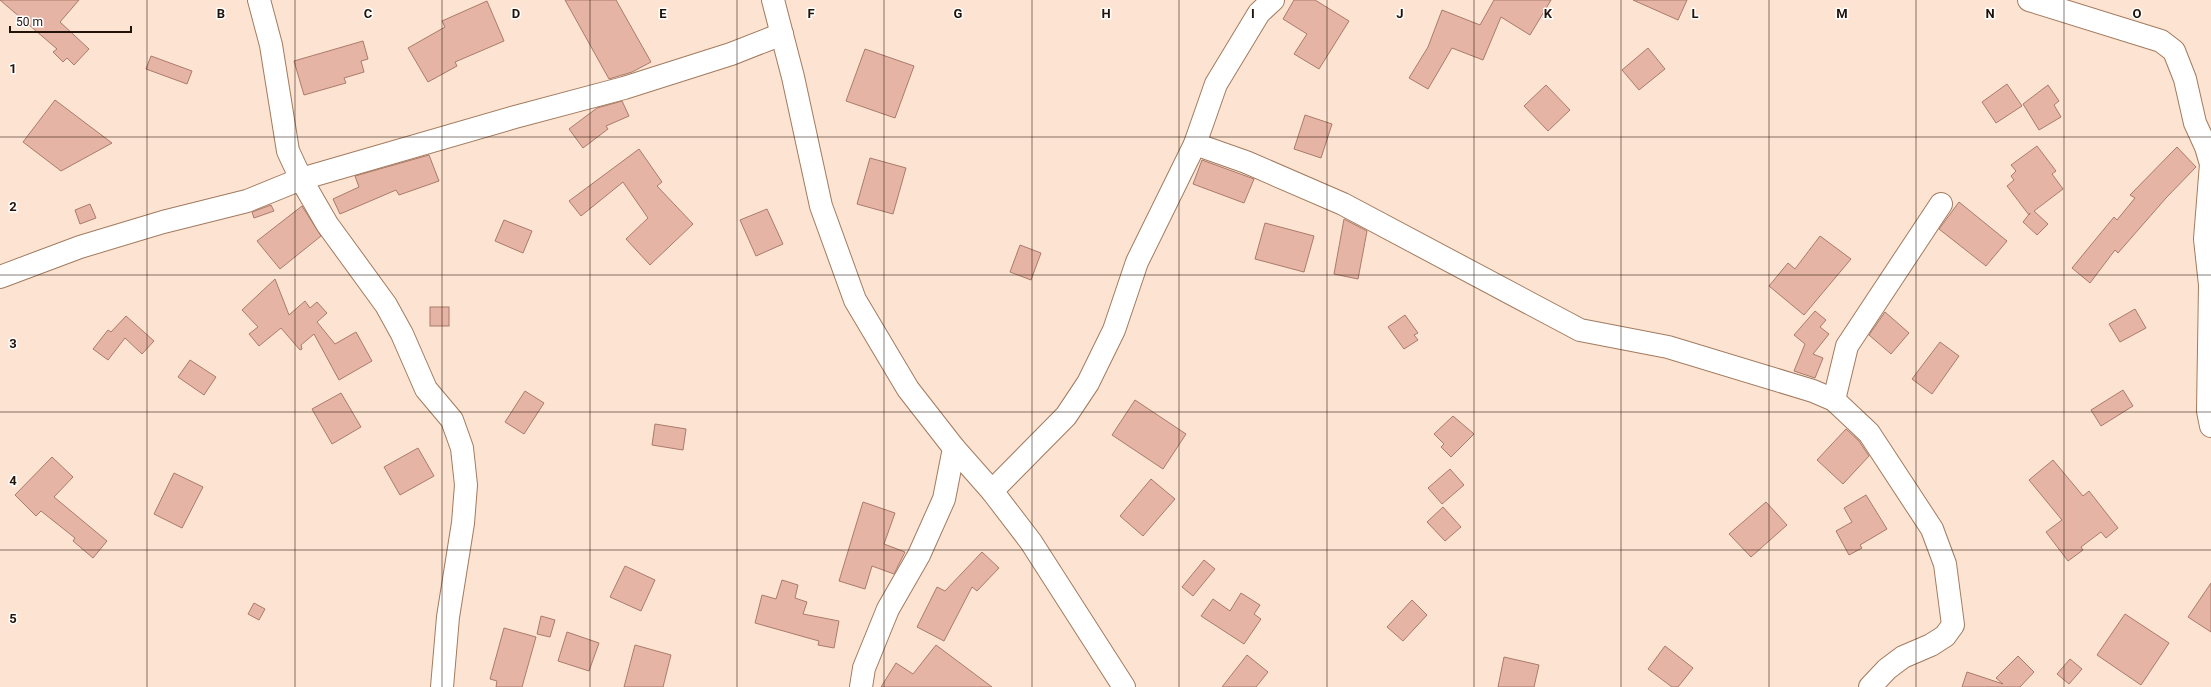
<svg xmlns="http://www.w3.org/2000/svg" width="2211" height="687" font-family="Roboto,sans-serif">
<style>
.building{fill:#e6b4a4;stroke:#aa7b6d}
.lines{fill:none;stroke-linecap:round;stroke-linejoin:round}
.minor-casing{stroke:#a27b5f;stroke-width:24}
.minor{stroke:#fff;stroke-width:22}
.grid{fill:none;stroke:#221308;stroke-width:1;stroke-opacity:0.55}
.grid-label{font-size:13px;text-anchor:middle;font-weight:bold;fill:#221308;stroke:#fff;stroke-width:3;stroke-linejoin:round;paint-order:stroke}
</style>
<rect width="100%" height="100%" fill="#fde3d1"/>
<g class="building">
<path d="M 0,0 L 79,0 L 60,22 L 89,49 L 74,65 L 67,58 L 63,62 L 53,52 L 57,49 Z"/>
<path d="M 565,0 L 616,0 L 651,62 L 632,72 L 609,79 Z"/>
<path d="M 1294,0 L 1315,0 L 1349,21 L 1319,69 L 1294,54 L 1307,34 L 1283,19 Z"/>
<path d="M 1494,0 L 1551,0 L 1530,35 L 1501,17 L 1483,60 L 1452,48 L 1428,89 L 1409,78 L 1428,47 L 1442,10 L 1480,25 Z"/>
<path d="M 1633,0 L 1687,0 L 1678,20 Z"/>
<path d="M 487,1 L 504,41 L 455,62 L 457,66 L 428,82 L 408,48 L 445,27 L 442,21 Z"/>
<path d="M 363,41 L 368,59 L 361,61 L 364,72 L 344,78 L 346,83 L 304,95 L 294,61 Z"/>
<path d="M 1648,48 L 1665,69 L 1639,90 L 1622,70 Z"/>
<path d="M 865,49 L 914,66 L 895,118 L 846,101 Z"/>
<path d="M 151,56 L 192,71 L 187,84 L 146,69 Z"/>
<path d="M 2007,84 L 2022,106 L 1996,123 L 1982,102 Z"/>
<path d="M 1546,85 L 1570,110 L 1548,131 L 1524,106 Z"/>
<path d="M 2048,85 L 2059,101 L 2054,105 L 2061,117 L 2039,130 L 2023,104 Z"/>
<path d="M 55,100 L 112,143 L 61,171 L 23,142 Z"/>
<path d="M 622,101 L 629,116 L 606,126 L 608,129 L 583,148 L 569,129 L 597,108 Z"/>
<path d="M 1305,115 L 1332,124 L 1321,158 L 1294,149 Z"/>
<path d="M 2037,146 L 2056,171 L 2052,174 L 2063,189 L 2034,211 L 2048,224 L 2037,235 L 2023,222 L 2030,213 L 2029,215 L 2007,186 L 2014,180 L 2011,176 L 2016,171 L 2011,165 Z"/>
<path d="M 2177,147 L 2196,167 L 2166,198 L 2118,253 L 2115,250 L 2090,283 L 2072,268 L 2114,217 L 2117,220 L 2135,198 L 2130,195 Z"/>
<path d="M 639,149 L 662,182 L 657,186 L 693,224 L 650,265 L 626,239 L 648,218 L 623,182 L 581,216 L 569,201 Z"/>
<path d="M 429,155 L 439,181 L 399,195 L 396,190 L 340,214 L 333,199 L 359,187 L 355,176 Z"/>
<path d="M 870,158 L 906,168 L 893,214 L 857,204 Z"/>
<path d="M 1202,160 L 1254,179 L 1244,203 L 1193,184 Z"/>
<path d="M 1959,202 L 2007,241 L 1986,266 L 1939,229 Z"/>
<path d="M 90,204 L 96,218 L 80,224 L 75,210 Z"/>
<path d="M 271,205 L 274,211 L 254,218 L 252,212 Z"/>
<path d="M 302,206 L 321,236 L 280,269 L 257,241 Z"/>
<path d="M 767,209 L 783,244 L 756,256 L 740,220 Z"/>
<path d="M 1344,219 L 1367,231 L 1358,279 L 1334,274 Z"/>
<path d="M 504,220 L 532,231 L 523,253 L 495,241 Z"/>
<path d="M 1265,223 L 1314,236 L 1304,272 L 1255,259 Z"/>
<path d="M 1820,236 L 1851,259 L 1804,315 L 1769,286 L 1788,263 L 1795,269 Z"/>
<path d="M 1020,245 L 1041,253 L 1031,280 L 1010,272 Z"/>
<path d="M 275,279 L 289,315 L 305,301 L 310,308 L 317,302 L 327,313 L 317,322 L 335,344 L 356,332 L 372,361 L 339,380 L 314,334 L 301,345 L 302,349 L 300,350 L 281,328 L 259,346 L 249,334 L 258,327 L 242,310 Z"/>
<rect x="430" y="307" width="19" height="19"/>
<path d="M 2135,309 L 2146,328 L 2120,342 L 2109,324 Z"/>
<path d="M 1815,311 L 1826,320 L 1820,327 L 1829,334 L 1813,354 L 1823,358 L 1815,378 L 1794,371 L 1805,344 L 1794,335 Z"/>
<path d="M 1885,312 L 1909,333 L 1891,354 L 1869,335 Z"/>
<path d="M 1405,315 L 1418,333 L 1414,335 L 1418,340 L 1404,349 L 1388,327 Z"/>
<path d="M 126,316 L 154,341 L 142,354 L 125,338 L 108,360 L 93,349 L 108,330 L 111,332 Z"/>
<path d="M 1940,342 L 1959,356 L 1932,394 L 1912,379 Z"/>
<path d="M 190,360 L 216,377 L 204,395 L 178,377 Z"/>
<path d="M 2123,390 L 2133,406 L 2101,426 L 2091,410 Z"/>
<path d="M 525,391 L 544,403 L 524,434 L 505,422 Z"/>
<path d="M 341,393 L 361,427 L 332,444 L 312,409 Z"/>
<path d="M 1135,400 L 1186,434 L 1163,469 L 1112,435 Z"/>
<path d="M 1453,416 L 1474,434 L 1451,457 L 1441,447 L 1444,444 L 1434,434 Z"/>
<path d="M 655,424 L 686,429 L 683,450 L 652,445 Z"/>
<path d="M 1846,429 L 1859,441 L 1869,456 L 1843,484 L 1817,460 Z"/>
<path d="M 418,448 L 434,476 L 400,495 L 384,467 Z"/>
<path d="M 52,457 L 73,477 L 54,497 L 107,541 L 93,558 L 73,541 L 75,538 L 41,511 L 36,516 L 15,495 Z"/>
<path d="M 2053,460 L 2083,496 L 2089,491 L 2118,528 L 2106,538 L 2101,532 L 2081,547 L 2083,550 L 2068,561 L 2046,532 L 2062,520 L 2029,480 Z"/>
<path d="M 1450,469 L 1464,485 L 1442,504 L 1428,488 Z"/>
<path d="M 174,473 L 203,487 L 182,528 L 154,514 Z"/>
<path d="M 1151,479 L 1175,499 L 1143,536 L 1120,516 Z"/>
<path d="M 1866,495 L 1887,529 L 1860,545 L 1862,548 L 1849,555 L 1836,531 L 1852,522 L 1844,508 Z"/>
<path d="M 863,502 L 895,513 L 884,544 L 905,552 L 894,574 L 872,566 L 865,589 L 839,581 Z"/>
<path d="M 1766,502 L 1787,525 L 1751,557 L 1729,534 Z"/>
<path d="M 1443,507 L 1461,527 L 1445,541 L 1427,522 Z"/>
<path d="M 982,552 L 999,568 L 977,591 L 972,587 L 944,641 L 917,627 L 937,587 L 945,591 Z"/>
<path d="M 1204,560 L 1215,569 L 1193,596 L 1182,587 Z"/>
<path d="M 625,566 L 655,580 L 641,611 L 610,597 Z"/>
<path d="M 782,580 L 798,585 L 795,598 L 807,602 L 803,614 L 839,621 L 834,648 L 818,645 L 819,641 L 755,623 L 762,595 L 776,599 Z"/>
<path d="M 2211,583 L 2211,632 L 2188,617 Z"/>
<path d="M 1241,593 L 1260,605 L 1254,614 L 1261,619 L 1244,644 L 1201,616 L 1213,599 L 1230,611 Z"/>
<path d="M 1412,600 L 1427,615 L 1403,641 L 1387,627 Z"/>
<path d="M 254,603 L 265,609 L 259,620 L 248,614 Z"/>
<path d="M 2125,614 L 2169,643 L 2141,685 L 2097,655 Z"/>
<path d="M 541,616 L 555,620 L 550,637 L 537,634 Z"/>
<path d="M 504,628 L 536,637 L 522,687 L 496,687 L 497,681 L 490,679 Z"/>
<path d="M 567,632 L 599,643 L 589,671 L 558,661 Z"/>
<path d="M 635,645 L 671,655 L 663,687 L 624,687 Z"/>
<path d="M 936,645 L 992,687 L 881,687 L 896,663 L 913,674 Z"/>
<path d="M 1665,646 L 1693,668 L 1678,687 L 1672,687 L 1648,669 Z"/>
<path d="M 1247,655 L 1268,672 L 1256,687 L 1222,687 Z"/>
<path d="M 2018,656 L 2034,672 L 2020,687 L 1962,687 L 1967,672 L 2003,684 L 1996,678 Z"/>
<path d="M 1504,657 L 1539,665 L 1534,687 L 1498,687 Z"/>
<path d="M 2070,659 L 2082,669 L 2069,684 L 2057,674 Z"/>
</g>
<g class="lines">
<g class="minor-casing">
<g id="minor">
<path d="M 259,0 L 271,45 L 288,151 L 301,179 L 327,224 L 386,305 L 402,334 L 426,389 L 452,420 L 462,448 L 466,485 L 463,523 L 448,617 L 442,687"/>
<path d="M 773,0 L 793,77 L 821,206 L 855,300 L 908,389 L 954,448 L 992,491 L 1031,542 L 1124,687"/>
<path d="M 2029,0 L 2161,41 L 2174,51 L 2185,79 L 2195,123 L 2206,147 L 2211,164 L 2205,239 L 2210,285 L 2208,411 L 2211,426"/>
<path d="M 1195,144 L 1246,162 L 1343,204 L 1580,330 L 1668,347 L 1813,391 L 1834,400 L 1869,433 L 1932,529 L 1945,564 L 1953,625 L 1945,636 L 1931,645 L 1903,657 L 1887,669 L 1870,687"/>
<path d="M 0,277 L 80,247 L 163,222 L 247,201 L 301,179 L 515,117 L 624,88 L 731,54 L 782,34"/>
<path d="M 1834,400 L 1847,346 L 1941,204"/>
<path d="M 992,491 L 1066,416 L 1088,383 L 1114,330 L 1137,262 L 1195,144 L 1216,84 L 1259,13 L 1273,0"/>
<path d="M 861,687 L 864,668 L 888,609 L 919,555 L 944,499 L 954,448"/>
</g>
</g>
<use href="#minor" class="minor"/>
</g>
<path class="grid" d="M 147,0 L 147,687M 295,0 L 295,687M 442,0 L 442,687M 590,0 L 590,687M 737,0 L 737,687M 884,0 L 884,687M 1032,0 L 1032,687M 1179,0 L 1179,687M 1327,0 L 1327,687M 1474,0 L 1474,687M 1621,0 L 1621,687M 1769,0 L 1769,687M 1916,0 L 1916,687M 2064,0 L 2064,687M 0,137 L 2211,137M 0,275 L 2211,275M 0,412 L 2211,412M 0,550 L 2211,550"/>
<g class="grid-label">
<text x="221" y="18">B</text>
<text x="368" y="18">C</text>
<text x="516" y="18">D</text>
<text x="663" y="18">E</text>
<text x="811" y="18">F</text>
<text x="958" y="18">G</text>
<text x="1106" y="18">H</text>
<text x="1253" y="18">I</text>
<text x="1400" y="18">J</text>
<text x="1548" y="18">K</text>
<text x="1695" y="18">L</text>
<text x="1842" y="18">M</text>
<text x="1990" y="18">N</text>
<text x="2137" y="18">O</text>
<text x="13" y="73">1</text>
<text x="13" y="211">2</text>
<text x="13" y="348">3</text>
<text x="13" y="485">4</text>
<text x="13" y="623">5</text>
</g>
<path d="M10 26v6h121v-6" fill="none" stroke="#221308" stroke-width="2"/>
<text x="16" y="26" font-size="12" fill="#221308" stroke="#ffffff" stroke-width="3" paint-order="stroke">50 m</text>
</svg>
